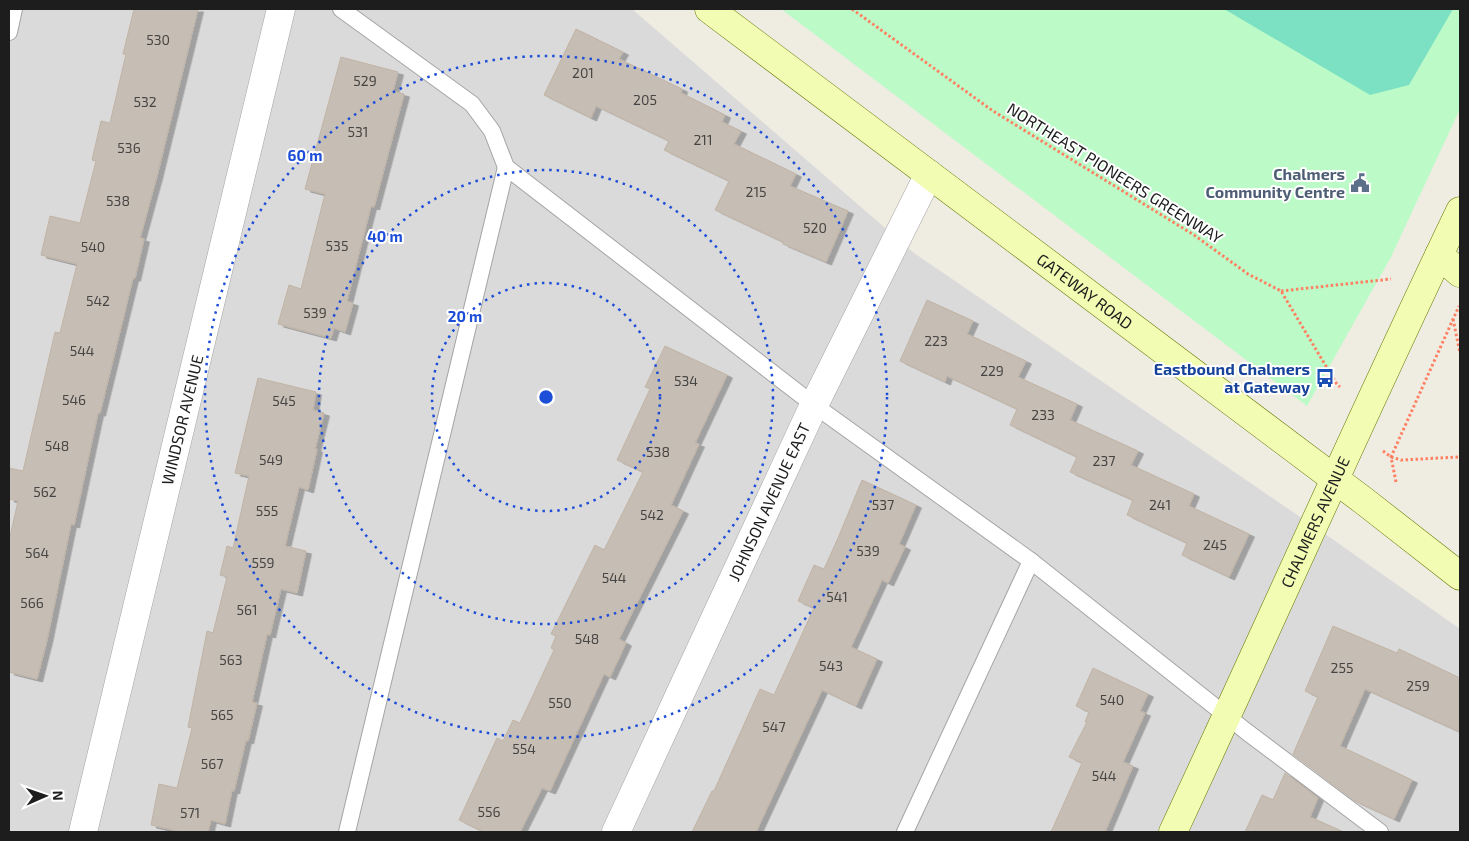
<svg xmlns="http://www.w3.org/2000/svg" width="1469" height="841" font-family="'Exo 2',sans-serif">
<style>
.residential{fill:#dbdada}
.park{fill:#bcfbc7}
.pitch{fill:#7ce1c3}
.building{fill:#c6beb5;stroke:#c1b3a4;filter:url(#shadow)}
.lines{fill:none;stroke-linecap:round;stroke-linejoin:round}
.lane-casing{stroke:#a4a4a4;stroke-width:18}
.street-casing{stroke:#a4a4a4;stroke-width:29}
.secondary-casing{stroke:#607700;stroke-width:29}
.path{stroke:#ff8063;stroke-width:3;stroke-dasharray:2.5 2.5;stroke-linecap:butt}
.lane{stroke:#fff;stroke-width:16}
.street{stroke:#fff;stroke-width:28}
.secondary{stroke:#f2fcb3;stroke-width:28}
.ring{fill:none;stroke:#1d4ed8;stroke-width:2.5;stroke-dasharray:2.5 5}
.labels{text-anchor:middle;stroke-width:4;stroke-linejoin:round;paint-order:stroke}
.number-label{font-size:14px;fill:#474543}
.street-label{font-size:16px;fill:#1d1d1d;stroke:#fff}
.service-label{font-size:16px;font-weight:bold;fill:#4e5e75;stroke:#fff;text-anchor:end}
.transit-label{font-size:16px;font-weight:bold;fill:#164399;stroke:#fff;text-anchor:end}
.centre{fill:#1d4ed8;stroke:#fff;stroke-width:2.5}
.ring-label{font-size:15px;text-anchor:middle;font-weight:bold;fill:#1d4ed8;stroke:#fff;stroke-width:4;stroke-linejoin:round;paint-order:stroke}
</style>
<defs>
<filter id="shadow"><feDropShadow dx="5.5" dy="3" stdDeviation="0" flood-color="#0004"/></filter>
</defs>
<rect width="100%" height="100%" fill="#efece2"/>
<path class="residential" d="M 9,9 L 632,9 L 914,253 L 1328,536 L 1460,629 L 1460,832 L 9,832 Z"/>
<path class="park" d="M 781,9 L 1460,9 L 1460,109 L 1391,257 L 1307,406 Z"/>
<path class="pitch" d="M 1224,9 L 1453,9 L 1409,85 L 1370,95 Z"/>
<g class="building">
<path d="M 134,9 L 198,9 L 157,176 L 140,238 L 144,239 L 135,278 L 133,278 L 100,413 L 98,413 L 74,525 L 71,524 L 47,640 L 37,679 L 9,672 L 9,541 L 18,501 L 9,499 L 9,468 L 23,471 L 55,332 L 60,333 L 77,264 L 41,255 L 50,216 L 80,223 L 96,161 L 92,160 L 101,121 L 110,123 L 126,54 L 123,54 Z"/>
<path d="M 576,29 L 623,52 L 619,59 L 682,89 L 681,93 L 725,115 L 722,122 L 741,131 L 734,144 L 796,174 L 790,186 L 848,211 L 826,262 L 783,244 L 783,242 L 715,210 L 729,181 L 664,150 L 669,141 L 596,106 L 591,118 L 544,95 Z"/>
<path d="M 341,57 L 398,72 L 393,91 L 404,94 L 374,207 L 371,206 L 347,301 L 353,303 L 345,332 L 334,328 L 331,338 L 278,324 L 289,285 L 301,289 L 325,194 L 305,189 Z"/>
<path d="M 927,300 L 973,321 L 967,334 L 1026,361 L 1018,377 L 1077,404 L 1070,420 L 1138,451 L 1131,465 L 1194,494 L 1189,506 L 1249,534 L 1229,577 L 1182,555 L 1187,543 L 1127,515 L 1133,500 L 1070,472 L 1077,457 L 1010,425 L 1017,409 L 947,376 L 945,382 L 900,361 Z"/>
<path d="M 665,346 L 727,375 L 695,443 L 699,444 L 671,505 L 683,511 L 619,639 L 626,643 L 610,677 L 604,674 L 550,791 L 542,788 L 520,832 L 484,832 L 459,820 L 497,738 L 503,741 L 513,720 L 520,723 L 554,650 L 551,648 L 556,636 L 551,634 L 595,545 L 604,550 L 643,472 L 617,460 L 650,389 L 645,387 Z"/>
<path d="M 258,378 L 316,392 L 313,410 L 324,413 L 315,449 L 317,449 L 308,490 L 299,487 L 285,546 L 306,551 L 297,593 L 281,589 L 270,635 L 267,634 L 252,702 L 257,703 L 248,741 L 246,740 L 234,791 L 232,790 L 225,824 L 211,820 L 208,832 L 182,832 L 151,825 L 159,784 L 177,788 L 192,728 L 188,727 L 207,631 L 213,633 L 227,577 L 220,575 L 227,546 L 233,548 L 249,476 L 235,473 Z"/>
<path d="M 862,480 L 916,505 L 899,544 L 905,547 L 888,583 L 882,580 L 851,647 L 877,659 L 856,706 L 822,690 L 756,832 L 692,832 L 712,791 L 714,791 L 760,689 L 774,695 L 814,608 L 798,601 L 814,565 L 824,569 L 838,538 Z"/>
<path d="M 1333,626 L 1397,653 L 1399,649 L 1460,678 L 1460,732 L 1365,689 L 1340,746 L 1412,780 L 1394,819 L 1355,801 L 1293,754 L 1318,697 L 1305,691 Z"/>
<path d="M 1093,668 L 1148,694 L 1140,711 L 1145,713 L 1123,762 L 1133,766 L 1105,832 L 1051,832 L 1082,763 L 1069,757 L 1087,722 L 1085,722 L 1089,712 L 1076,706 Z"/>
<path d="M 1285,773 L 1318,798 L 1310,817 L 1344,832 L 1245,832 L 1262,795 L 1273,800 Z"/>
</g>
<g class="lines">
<g class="lane-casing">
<g id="lane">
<path d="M 341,9 L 472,104 L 492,131 L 506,167"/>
<path d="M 9,32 L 14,9"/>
<path d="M 347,832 L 506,167 L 814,405 L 1031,561 L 1247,732 L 1380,832"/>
<path d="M 905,832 L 1031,561"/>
</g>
</g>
<g class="street-casing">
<g id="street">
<path id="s1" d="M 83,832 L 281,9"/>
<path id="s2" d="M 616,832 L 814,405 L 929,174"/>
</g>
</g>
<g class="secondary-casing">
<g id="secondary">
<path id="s3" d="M 709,9 L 1364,501 L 1460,576"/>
<path d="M 1439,255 L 1460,273"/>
<path id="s4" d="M 1173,832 C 1269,626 1361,417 1460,211"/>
</g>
</g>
<g class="path">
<path d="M 852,9 L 993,111 L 1194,235 L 1248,274 L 1281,291 L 1336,383 L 1340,387"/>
<path d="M 1281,291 L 1391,279"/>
<path d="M 1453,319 L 1460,353"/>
<path d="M 1383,451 L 1391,457 L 1401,460 L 1460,457"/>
<path d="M 1396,482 L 1391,457 L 1459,306"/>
</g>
<use href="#lane" class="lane"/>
<use href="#street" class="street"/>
<use href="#secondary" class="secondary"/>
</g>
<g class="ring">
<circle cx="546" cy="397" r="114"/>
<circle cx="546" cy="397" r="227"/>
<circle cx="546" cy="397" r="341"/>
</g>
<defs>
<g id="civic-bare" transform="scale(1.5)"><path d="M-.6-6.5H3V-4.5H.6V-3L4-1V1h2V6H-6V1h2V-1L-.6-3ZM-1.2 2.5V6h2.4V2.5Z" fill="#5c6f8a" stroke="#fff" stroke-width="2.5" paint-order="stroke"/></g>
<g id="bus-bare" transform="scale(1.5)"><path d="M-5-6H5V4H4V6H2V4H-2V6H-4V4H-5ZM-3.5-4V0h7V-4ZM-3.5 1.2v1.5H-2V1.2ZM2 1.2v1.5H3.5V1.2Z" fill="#1a4fb4" stroke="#fff" stroke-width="2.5" paint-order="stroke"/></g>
</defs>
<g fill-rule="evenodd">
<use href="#civic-bare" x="1360" y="183"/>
<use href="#bus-bare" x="1325" y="378"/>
</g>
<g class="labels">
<g class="number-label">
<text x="158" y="45">530</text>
<text x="583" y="78">201</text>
<text x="365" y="86">529</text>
<text x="645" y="105">205</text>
<text x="145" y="107">532</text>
<text x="358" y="137">531</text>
<text x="703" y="145">211</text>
<text x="129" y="153">536</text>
<text x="756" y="197">215</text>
<text x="118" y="206">538</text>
<text x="815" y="233">520</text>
<text x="337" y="251">535</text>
<text x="93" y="252">540</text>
<text x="98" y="306">542</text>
<text x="315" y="318">539</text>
<text x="936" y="346">223</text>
<text x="82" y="356">544</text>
<text x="992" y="376">229</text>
<text x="686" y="386">534</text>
<text x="74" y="405">546</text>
<text x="284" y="406">545</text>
<text x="1043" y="420">233</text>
<text x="57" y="451">548</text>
<text x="658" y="457">538</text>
<text x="271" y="465">549</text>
<text x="1104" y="466">237</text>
<text x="45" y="497">562</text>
<text x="883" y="510">537</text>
<text x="1160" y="510">241</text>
<text x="267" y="516">555</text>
<text x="652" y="520">542</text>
<text x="1215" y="550">245</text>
<text x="868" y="556">539</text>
<text x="37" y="558">564</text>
<text x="263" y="568">559</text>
<text x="614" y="583">544</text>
<text x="837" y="602">541</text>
<text x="32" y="608">566</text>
<text x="247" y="615">561</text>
<text x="587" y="644">548</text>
<text x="231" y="665">563</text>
<text x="831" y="671">543</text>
<text x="1342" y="673">255</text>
<text x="1418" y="691">259</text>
<text x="1112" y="705">540</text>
<text x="560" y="708">550</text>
<text x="222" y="720">565</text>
<text x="774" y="732">547</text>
<text x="524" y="754">554</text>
<text x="212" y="769">567</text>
<text x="1104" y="781">544</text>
<text x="489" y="817">556</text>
<text x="190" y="818">571</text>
</g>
<g class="street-label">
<text transform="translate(1115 173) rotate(32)" y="6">NORTHEAST PIONEERS GREENWAY</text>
<text dy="6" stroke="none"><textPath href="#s3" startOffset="470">GATEWAY ROAD</textPath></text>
<text dy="6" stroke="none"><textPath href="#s1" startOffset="424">WINDSOR AVENUE</textPath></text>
<text dy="6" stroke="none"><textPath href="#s2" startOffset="364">JOHNSON AVENUE EAST</textPath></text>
<text dy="6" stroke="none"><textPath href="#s4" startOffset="341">CHALMERS AVENUE</textPath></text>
</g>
<g class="service-label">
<text x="1345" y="180">Chalmers<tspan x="1345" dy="18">Community Centre</tspan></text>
</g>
<g class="transit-label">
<text x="1310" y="375">Eastbound Chalmers<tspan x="1310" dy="18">at Gateway</tspan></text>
</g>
</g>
<circle cx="546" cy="397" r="8" class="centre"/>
<g class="ring-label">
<text x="305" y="161">60 m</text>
<text x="385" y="242">40 m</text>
<text x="465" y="322">20 m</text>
</g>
<rect width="1469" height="841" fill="none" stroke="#1d1d1d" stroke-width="20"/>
<g transform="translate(45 796) rotate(88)" stroke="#ffffff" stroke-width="4" paint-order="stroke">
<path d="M0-4L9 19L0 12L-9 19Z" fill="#1d1d1d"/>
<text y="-8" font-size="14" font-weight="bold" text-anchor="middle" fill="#1d1d1d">N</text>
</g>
</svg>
